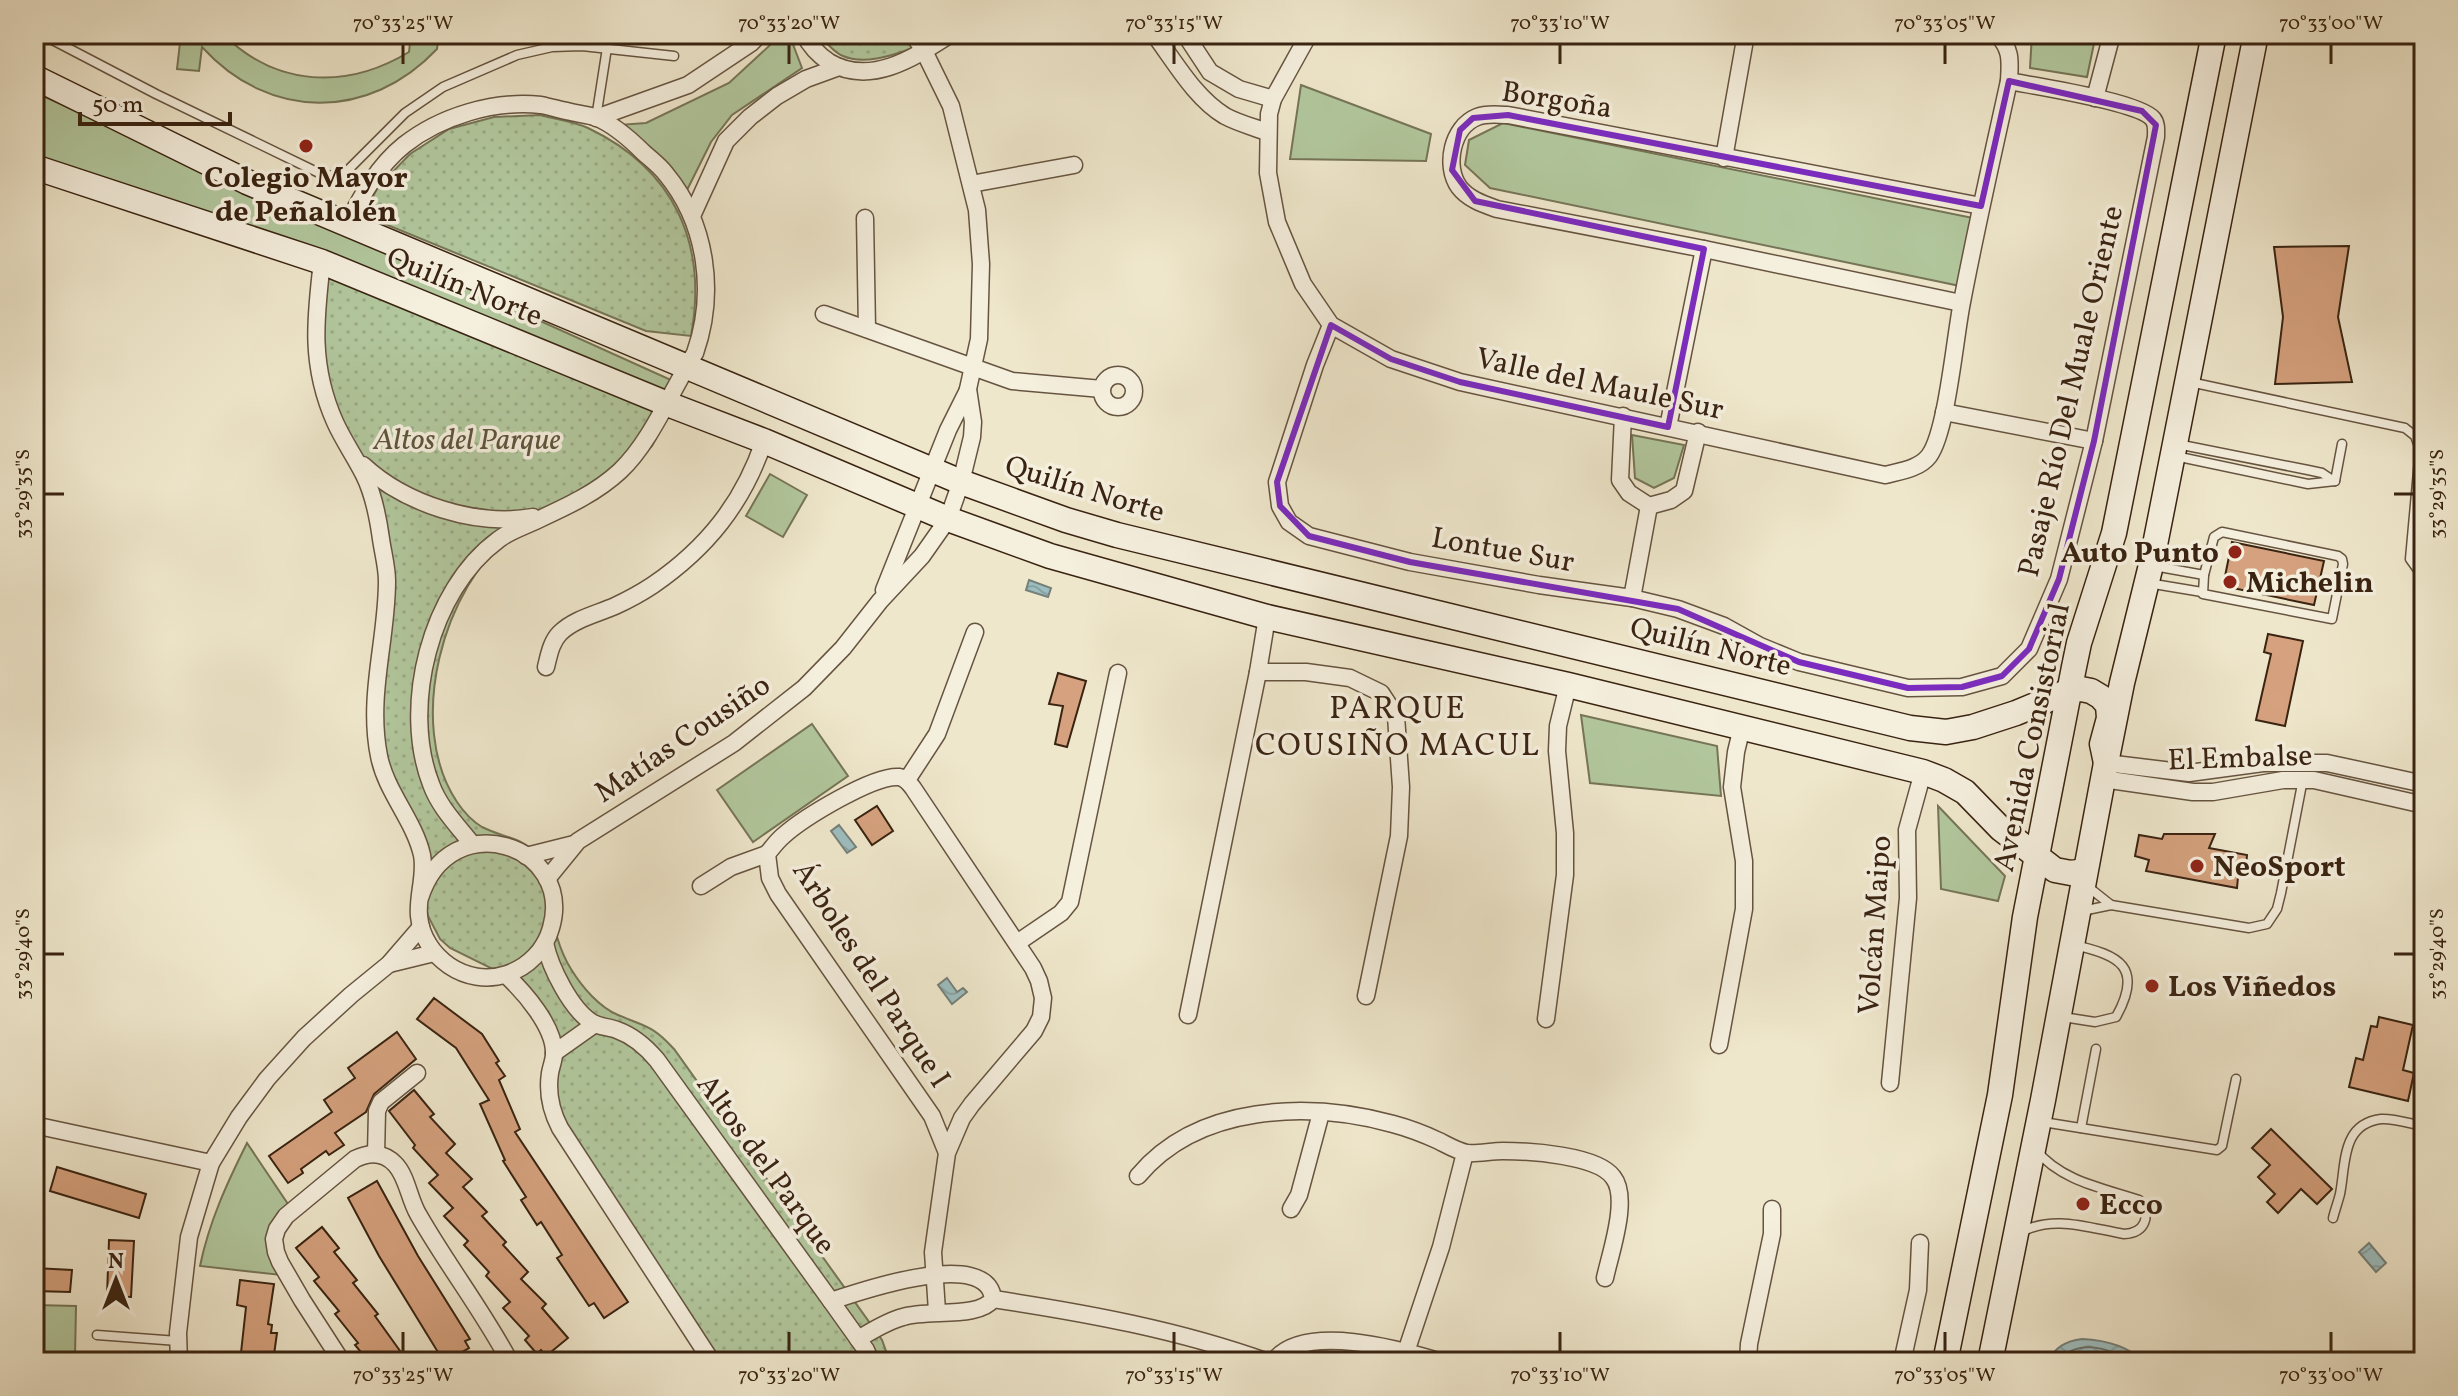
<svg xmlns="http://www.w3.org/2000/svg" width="2458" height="1396" font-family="Vollkorn,serif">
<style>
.green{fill:#b2c79d;stroke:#767557;stroke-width:2}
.park{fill:url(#park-dots);stroke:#767557;stroke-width:2}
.water{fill:url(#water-waves);stroke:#75807a;stroke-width:2}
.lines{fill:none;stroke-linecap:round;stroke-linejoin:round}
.shore{stroke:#6b7068;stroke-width:2}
.building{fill:#d5a17e;stroke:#392311;stroke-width:2}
.lane-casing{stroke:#665440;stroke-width:11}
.street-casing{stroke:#665440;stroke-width:19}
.secondary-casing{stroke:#392311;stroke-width:27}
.lane{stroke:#f5efde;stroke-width:8}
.street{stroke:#f5efde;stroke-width:16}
.secondary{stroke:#f5efde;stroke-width:24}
.marked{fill:none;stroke:#7b2cbf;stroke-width:6;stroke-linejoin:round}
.ticks{fill:none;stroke:#392311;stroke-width:3}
.poi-dot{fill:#8f2418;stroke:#f5efde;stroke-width:3}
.labels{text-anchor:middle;stroke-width:7;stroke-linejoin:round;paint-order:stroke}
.street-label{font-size:30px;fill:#392311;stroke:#f5efde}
.poi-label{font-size:30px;font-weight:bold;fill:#392311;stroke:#f5efde;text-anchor:start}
.park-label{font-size:30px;font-style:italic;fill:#5d543b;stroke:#f5efde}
.neighbourhood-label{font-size:32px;letter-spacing:2px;fill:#392311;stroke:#f5efde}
.neatline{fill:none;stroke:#392311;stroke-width:3}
.ticks-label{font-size:20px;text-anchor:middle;fill:#392311}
</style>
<defs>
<pattern id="park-dots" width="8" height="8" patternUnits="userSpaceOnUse" patternTransform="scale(2)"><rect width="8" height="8" fill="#b2c79d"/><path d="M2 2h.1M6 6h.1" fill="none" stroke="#9aab86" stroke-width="1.8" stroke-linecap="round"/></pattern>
<pattern id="water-waves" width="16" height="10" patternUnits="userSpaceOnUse" patternTransform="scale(2)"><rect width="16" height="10" fill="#9dbec0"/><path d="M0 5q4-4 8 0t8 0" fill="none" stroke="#88a3a4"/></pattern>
</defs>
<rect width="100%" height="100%" fill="#efe7cc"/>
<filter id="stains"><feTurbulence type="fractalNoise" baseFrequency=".0025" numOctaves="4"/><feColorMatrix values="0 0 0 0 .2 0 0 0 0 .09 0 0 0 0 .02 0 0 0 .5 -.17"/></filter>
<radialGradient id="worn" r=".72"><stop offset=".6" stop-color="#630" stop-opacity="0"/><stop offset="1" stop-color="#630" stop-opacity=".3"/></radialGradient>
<g class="green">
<path d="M 181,34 L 223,34 C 276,87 346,90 409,52 L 411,34 L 439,34 L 437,49 C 369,121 269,121 202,47 L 199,71 L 177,69 Z"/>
<path d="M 782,34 L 789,34 L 802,68 L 732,115 L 711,142 L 686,192 L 618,125 L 646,123 L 729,83 Z"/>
<path d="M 2032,34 L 2096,34 L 2087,77 L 2030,68 Z"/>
<path d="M 1301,85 L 1431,134 L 1426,161 L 1290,159 Z"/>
<path d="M 34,92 L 671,380 L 673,385 L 662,392 L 34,161 Z"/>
<path d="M 1503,123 L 1973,218 L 1960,286 L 1490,188 L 1465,165 L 1469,140 Z"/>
<path d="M 1632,435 L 1684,445 L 1674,478 L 1654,488 L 1635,478 Z"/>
<path d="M 770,474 L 807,495 L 783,537 L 746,516 Z"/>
<path d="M 1581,715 L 1717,746 L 1721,796 L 1590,783 Z"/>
<path d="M 812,724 L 848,776 L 753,842 L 717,790 Z"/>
<path d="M 1938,806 L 2005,876 L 1998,901 L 1941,889 Z"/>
<path d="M 247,1143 L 290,1207 L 278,1216 L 281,1275 L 200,1266 C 209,1222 227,1183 247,1143 Z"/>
<path d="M 34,1305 L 76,1306 L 75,1357 L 34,1356 Z"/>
<path d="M 1319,1351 L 1348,1352 L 1409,1362 L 1288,1362 L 1301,1354 Z"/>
</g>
<g class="park">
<path d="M 820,34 L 940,34 C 916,48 870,68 843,56 C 835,53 824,41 820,34 Z"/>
<path d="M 540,115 C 555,119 573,121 588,128 C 674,169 708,243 691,336 L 646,331 L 363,215 L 378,187 L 410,154 L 449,129 L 494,117 Z"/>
<path d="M 330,267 L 671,410 L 652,446 L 636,463 C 607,479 579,495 551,511 C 539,517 525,523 514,532 C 443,586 405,724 457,802 C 463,811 472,821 482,827 C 501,837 522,837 536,854 C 543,862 544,878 546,889 C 552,916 556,945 571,969 C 582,987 599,1007 618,1015 C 646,1027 652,1025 674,1049 L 882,1340 L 890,1362 L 721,1362 L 559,1131 L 545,1034 L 501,973 L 450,948 L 440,939 L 428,916 L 424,897 L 427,868 L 392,783 L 380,725 L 391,576 L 330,398 L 319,336 Z"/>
</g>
<g class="water">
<path d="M 1029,580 L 1051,588 L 1048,597 L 1026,590 Z"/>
<path d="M 839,825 L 856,847 L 847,853 L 831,831 Z"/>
<path d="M 947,978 L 957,992 L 963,988 L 967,992 L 952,1004 L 938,985 Z"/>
<path d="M 2369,1243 L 2386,1263 L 2376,1272 L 2359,1252 Z"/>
<path d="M 2082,1339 C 2104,1340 2128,1346 2144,1362 L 2047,1362 C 2056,1347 2065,1341 2082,1339 Z"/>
</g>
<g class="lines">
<path class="shore" d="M 2057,1362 C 2077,1338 2108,1347 2132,1362"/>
</g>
<g class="building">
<path d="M 2349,246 L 2338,317 L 2352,382 L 2275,384 L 2283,317 L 2274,247 Z"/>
<path d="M 2232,542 L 2324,561 L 2314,605 L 2223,586 Z"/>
<path d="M 2268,634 L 2303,641 L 2285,726 L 2256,720 L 2271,654 L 2264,652 Z"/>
<path d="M 1058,673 L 1086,681 L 1067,747 L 1055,744 L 1063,706 L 1049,704 Z"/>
<path d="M 877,806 L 893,831 L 872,845 L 855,820 Z"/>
<path d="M 2164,834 L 2215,834 L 2209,848 L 2247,855 L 2245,877 L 2238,877 L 2237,888 L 2146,871 L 2149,860 L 2135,856 L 2139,835 L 2162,839 Z"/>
<path d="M 434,998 L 482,1034 L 499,1061 L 496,1063 L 505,1076 L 499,1080 L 520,1129 L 515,1132 L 628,1302 L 604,1318 L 594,1303 L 589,1306 L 557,1258 L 562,1255 L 541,1222 L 537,1225 L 521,1200 L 526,1197 L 503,1161 L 505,1160 L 480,1104 L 489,1100 L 456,1048 L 417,1019 Z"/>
<path d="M 2379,1017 L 2413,1025 L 2403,1070 L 2414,1073 L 2408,1101 L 2349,1087 L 2356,1058 L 2363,1060 L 2371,1026 L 2377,1027 Z"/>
<path d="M 397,1032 L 416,1059 L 374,1094 L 366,1112 L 335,1133 L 344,1145 L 329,1155 L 326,1151 L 301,1169 L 303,1173 L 288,1183 L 269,1156 L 332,1112 L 324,1100 L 355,1078 L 348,1068 Z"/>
<path d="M 414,1090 L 434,1114 L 430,1117 L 455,1144 L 446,1153 L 472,1179 L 463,1187 L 487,1212 L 482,1216 L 506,1242 L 503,1245 L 528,1272 L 521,1279 L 546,1304 L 542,1308 L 568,1338 L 546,1356 L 541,1350 L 537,1354 L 525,1340 L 529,1336 L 503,1308 L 510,1302 L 486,1276 L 489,1272 L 464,1245 L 468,1241 L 444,1216 L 453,1208 L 429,1183 L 438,1175 L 413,1148 L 415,1145 L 389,1111 Z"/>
<path d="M 2271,1129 L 2332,1189 L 2317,1204 L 2301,1189 L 2278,1213 L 2267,1202 L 2275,1194 L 2258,1177 L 2270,1165 L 2252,1148 Z"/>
<path d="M 57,1167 L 146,1194 L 139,1218 L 50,1191 Z"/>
<path d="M 377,1181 L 418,1256 L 470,1339 L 465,1341 L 469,1348 L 444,1362 L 379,1256 L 348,1198 Z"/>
<path d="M 322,1227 L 339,1248 L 334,1252 L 357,1280 L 353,1283 L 378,1314 L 375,1316 L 408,1362 L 369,1362 L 355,1345 L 358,1343 L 335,1314 L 339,1311 L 314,1281 L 319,1277 L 296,1248 Z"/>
<path d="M 109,1240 L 134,1241 L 131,1297 L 107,1296 Z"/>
<path d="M 34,1268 L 72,1270 L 70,1292 L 34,1291 Z"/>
<path d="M 240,1280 L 274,1284 L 268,1324 L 272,1325 L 271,1333 L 277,1333 L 273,1362 L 240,1362 L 246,1307 L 237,1305 Z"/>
</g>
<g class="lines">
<g class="lane-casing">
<g id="lane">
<path d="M 41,34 L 156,94 L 319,173 L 332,176 L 344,174 L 405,113 L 443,87 L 517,55 L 552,47 L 582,46 L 674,56"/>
<path d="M 596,118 L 607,48"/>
<path d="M 2190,382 L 2405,428 L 2415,436 L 2420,449 L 2410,559 L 2420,573 L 2424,574"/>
<path d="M 2177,444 L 2308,470 L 2322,473 L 2334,481"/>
<path d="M 2175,456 L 2308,484 L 2335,481"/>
<path d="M 2335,481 L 2342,444"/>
<path d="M 2222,532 L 2338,556 L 2342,559 L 2343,564 L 2332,619 L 2203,594 L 2204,575 L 2214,537 Z"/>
<path d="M 2154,566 L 2204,575"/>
<path d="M 2148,583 L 2202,592"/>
<path d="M 2087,886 L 2111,905"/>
<path d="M 2082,911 L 2111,905 L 2249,928 L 2267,924 L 2277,909 L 2281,893 L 2303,779"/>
<path d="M 2063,1017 L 2095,1022 L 2116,1017 C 2144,967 2119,955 2074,945"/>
<path d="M 2043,1122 L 2217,1150 L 2222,1146 L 2236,1079"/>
<path d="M 2081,1128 L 2096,1049"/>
<path d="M 2333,1218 C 2335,1210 2338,1202 2340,1194 C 2346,1164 2341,1124 2381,1119 C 2394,1118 2411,1124 2424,1126"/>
<path d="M 2020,1233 C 2052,1214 2089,1228 2124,1234 C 2145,1233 2152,1216 2139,1200 C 2103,1188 2061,1181 2036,1150"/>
<path d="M 97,1335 L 178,1341"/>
</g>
</g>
<g class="street-casing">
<g id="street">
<path d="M 804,34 C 810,46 817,54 829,62 C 871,87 915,57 951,34"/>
<path d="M 1154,34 C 1175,62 1195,98 1225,116 C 1238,123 1253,127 1267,132"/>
<path d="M 1185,34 L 1210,72 L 1239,89 L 1273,99"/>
<path d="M 1309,34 L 1273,99 L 1269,114 L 1268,173 L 1277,222 L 1303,284 L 1331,325 L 1391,359 L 1460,382 L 1885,475 C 1900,471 1919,469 1929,456 C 1947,432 1955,336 1962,302 C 1976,228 1993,154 2009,81 C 2010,61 2012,50 1997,34"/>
<path d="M 2095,98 L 2112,34"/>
<path d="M 596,118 L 688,85 L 751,43 L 760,34"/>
<path d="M 1724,158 L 1746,34"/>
<path d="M 2424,169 L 2424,197"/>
<path d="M 971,184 L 1074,165"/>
<path d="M 692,216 L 726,141 L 750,117 L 777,96 L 806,79 L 839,67"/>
<path d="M 865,218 L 867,329"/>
<path d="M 347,224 C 362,195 378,166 404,145 C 441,116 494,100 541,105 C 551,107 561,110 571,112 C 579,114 588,115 595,117 C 613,124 631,140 644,153 C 652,160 660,166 666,174 C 707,224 716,293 695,353 C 672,389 651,442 620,471 C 594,495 563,508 531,523 C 520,528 508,532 498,540 C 430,590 401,707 431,784 C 439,807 458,826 472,844"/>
<path d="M 322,262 C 315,320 310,366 335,422 C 343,440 355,457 364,475 C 374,495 378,517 381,539 C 383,553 387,567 387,581 C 387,640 367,696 379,756 C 386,792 414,820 422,855 C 426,875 417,896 419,916 C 423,957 466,988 507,974 C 528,967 545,950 551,928 C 575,845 450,803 420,898"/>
<path d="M 1961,303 L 1704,249 L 1497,209 C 1483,204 1468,199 1459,187 C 1444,166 1452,127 1477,117 C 1487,113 1497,115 1508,115 L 1981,206"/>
<path d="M 824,314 L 1012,381 L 1102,389"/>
<path d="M 1331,325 L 1315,365 L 1277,482 L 1280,506 L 1289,522 L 1309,536 L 1410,562 L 1539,585 L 1632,598 L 1678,609 L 1724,626 L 1760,646 L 1799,662 L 1908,688 L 1962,687 L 2002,676 L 2029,649 L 2059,579 L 2094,441 L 2156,137 C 2156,131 2157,124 2153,119 C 2140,102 2034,86 2009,81"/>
<circle cx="1118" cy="391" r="16"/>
<path d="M 1944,412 L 2094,441"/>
<path d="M 1623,416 L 1620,480 L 1629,493 L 1649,506 L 1671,500 L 1684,491 L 1698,432"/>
<path d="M 1668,427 L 1704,249"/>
<path d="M 363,465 C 405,504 476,527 533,517"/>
<path d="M 884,590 L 948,430 L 968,390"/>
<path d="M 1632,598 L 1649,506"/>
<path d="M 546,667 C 549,655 551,642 560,633 C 574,619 597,614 615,606 C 628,600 641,593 653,585 C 707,548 743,503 764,441"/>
<path d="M 1258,672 L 1267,617"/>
<path d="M 2106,763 L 2189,773 L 2263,763 L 2327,763 L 2424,784"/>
<path d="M 2103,779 L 2193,792 L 2213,792 L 2283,780 L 2314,780 L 2424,805"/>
<path d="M 907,780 L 937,734 L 975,632"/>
<path d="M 526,856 L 574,844"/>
<path d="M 547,879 L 578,841 L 734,743 L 804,688 L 843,648 L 880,601 L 922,556 L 948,519 L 961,482 L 972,437 L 973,422 L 968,389 L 979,339 L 981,264 L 977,210 L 951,106 L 924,51 L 913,34"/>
<path d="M 701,886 L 731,867 L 767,854"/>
<path d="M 545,943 C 550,967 571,1010 593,1023 C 600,1027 610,1027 617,1030 C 634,1036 646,1047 657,1060 L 831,1301 L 866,1350 L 871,1362"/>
<path d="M 1017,943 L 1061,913 L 1070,902 L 1118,673"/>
<path d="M 389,964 L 434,953"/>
<path d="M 506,975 C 524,992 555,1027 554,1054 C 554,1060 551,1067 550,1073 C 547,1093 551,1111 560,1128 L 712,1362"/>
<path d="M 1188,1015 L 1258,672 L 1306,672 L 1350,678 L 1381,693 L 1396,716 L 1401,787 L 1399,836 L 1366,996"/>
<path d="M 1546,1019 L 1565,875 L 1565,833 L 1557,751 L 1558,726 L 1568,685"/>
<path d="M 1719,1045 L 1744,909 L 1744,861 L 1732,787 L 1736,752 L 1742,727"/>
<path d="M 554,1053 L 595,1024"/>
<path d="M 1890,1083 L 1908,898 L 1907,830 L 1923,772"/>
<path d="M 34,1125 L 211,1163"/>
<path d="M 376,1154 L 377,1111 L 381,1102 L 417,1073"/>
<path d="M 1138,1176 C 1198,1104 1309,1101 1393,1124 C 1408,1128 1424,1134 1439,1141 C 1447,1145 1457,1151 1467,1153 C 1478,1154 1491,1151 1503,1151 C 1529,1151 1597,1155 1613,1177 C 1630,1198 1610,1254 1605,1278"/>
<path d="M 1291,1209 L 1299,1195 L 1321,1113"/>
<path d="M 993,1299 C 1086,1313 1179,1330 1268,1362"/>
<path d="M 831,1301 C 861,1291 988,1247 993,1299"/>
<path d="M 937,1311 L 933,1252 L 947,1153 L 962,1118 L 972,1104 L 1034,1031 L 1041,1017 L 1043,998 L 1039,981 L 1033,968 L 913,788 C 909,783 906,778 899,777 C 873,775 803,818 783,836 C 777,841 772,848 767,854 L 770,878 L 778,894 L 932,1116 L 947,1153"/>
<path d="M 858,1339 C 872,1331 887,1321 903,1317 C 929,1309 979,1319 993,1299"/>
<path d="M 1406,1352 L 1441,1247 L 1465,1153"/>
<path d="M 179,1362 L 178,1333 L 189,1237 L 211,1163 L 239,1117 L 267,1079 L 304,1038 L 351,995 L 389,964 L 421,927"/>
<path d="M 342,1362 L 302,1300 L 280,1262 L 276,1252 L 274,1239 L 277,1229 L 286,1216 L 355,1159 C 369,1152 384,1152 395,1164 C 407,1176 409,1199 418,1214 C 447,1265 483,1311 510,1362"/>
<path d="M 1273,1362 C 1303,1321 1402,1350 1442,1362"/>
<path d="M 1748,1362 L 1749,1344 L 1772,1234 L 1772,1209"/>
<path d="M 1902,1362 L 1918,1290 L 1920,1243"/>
</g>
</g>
<g class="secondary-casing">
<g id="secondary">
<path d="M 34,77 L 247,182 L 961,482 L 1066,520 L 1117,535 L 1910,728 L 1946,732 L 1973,727 L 2016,713 L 2069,691 L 2081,689 L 2091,691 L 2101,697 L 2108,705 L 2109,718 L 2102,744 L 2106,763"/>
<path d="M 34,167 L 322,262 L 665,403 L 764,441 L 948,519 L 1050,556 L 1267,617 L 1568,685 L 1923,772 L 1944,780 L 1965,792 L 2001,829 L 2055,870 L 2071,873 L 2085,871"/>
<path d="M 1945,1362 L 2000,1095 L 2025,917 L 2074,667 L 2079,643 L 2114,533 L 2214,34"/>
<path d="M 1990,1362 L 2043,1100 L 2106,763 L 2122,683 L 2151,565 L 2256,34"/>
</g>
</g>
<use href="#lane" class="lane"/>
<use href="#street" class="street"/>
<use href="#secondary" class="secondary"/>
</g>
<path class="marked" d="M 2009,81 L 2142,111 L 2156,125 L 2094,441 L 2059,579 L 2029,649 L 2002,676 L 1962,687 L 1908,688 L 1799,662 L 1678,609 L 1410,562 L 1309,536 L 1280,506 L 1277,482 L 1331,325 L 1391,359 L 1460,382 L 1668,427 L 1704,249 L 1475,201 L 1452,170 L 1460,130 L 1473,118 L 1508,115 L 1981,206 Z"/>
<path class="ticks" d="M 403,44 L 403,64M 789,44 L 789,64M 1174,44 L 1174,64M 1560,44 L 1560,64M 1945,44 L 1945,64M 2331,44 L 2331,64M 44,494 L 64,494M 2394,494 L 2414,494M 44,954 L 64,954M 2394,954 L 2414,954M 403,1332 L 403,1352M 789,1332 L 789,1352M 1174,1332 L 1174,1352M 1560,1332 L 1560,1352M 1945,1332 L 1945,1352M 2331,1332 L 2331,1352"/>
<g class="poi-dot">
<circle cx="306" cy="146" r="8"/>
<circle cx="2235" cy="552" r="8"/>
<circle cx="2230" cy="582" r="8"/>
<circle cx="2197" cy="866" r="8"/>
<circle cx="2152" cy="986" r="8"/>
<circle cx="2083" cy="1204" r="8"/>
</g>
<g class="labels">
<g class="street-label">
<text transform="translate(1557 99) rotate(9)" y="10">Borgoña</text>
<text transform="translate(465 286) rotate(22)" y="10">Quilín Norte</text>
<text transform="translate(1600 383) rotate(12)" y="10">Valle del Maule Sur</text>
<text transform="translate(2070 391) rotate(-77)" y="10">Pasaje Río Del Muale Oriente</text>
<text transform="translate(1085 488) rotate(17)" y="10">Quilín Norte</text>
<text transform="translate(1503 549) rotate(10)" y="10">Lontue Sur</text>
<text transform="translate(1711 646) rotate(14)" y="10">Quilín Norte</text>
<text transform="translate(2031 737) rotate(-78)" y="10">Avenida Consistorial</text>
<text transform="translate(682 738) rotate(-34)" y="10">Matías Cousiño</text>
<text transform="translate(2240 757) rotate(-2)" y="10">El Embalse</text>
<text transform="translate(1874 925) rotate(-86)" y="10">Volcán Maipo</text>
<text transform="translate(872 974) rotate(57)" y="10">Árboles del Parque I</text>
<text transform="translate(767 1164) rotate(54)" y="10">Altos del Parque</text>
</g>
<g class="poi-label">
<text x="306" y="187" text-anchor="middle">Colegio Mayor<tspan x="306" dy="34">de Peñalolén</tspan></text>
<text x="2219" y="562" text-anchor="end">Auto Punto</text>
<text x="2246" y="592">Michelin</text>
<text x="2213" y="876">NeoSport</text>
<text x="2168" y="996">Los Viñedos</text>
<text x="2099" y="1214">Ecco</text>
</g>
<g class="park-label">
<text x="467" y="449">Altos del Parque</text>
</g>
<g class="neighbourhood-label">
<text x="1398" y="718">PARQUE<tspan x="1398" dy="37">COUSIÑO MACUL</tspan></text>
</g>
</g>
<rect width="2458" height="1396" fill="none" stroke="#efe7cc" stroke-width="88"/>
<g transform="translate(116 1280)" stroke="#f5efde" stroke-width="6" paint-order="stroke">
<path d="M0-6L14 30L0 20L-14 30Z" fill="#392311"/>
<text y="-12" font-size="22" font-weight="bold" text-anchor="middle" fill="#392311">N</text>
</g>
<path d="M80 112v12h150v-12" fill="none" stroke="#392311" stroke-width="4"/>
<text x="92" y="112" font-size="24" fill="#392311" stroke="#f5efde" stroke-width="6" paint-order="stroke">50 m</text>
<rect x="44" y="44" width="2370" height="1308" class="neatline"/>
<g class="ticks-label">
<text x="403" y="29">70°33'25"W</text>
<text x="789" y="29">70°33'20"W</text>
<text x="1174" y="29">70°33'15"W</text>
<text x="1560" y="29">70°33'10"W</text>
<text x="1945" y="29">70°33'05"W</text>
<text x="2331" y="29">70°33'00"W</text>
<text transform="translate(22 494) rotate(-90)" y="7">33°29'35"S</text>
<text transform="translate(2436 494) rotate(-90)" y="7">33°29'35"S</text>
<text transform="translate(22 954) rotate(-90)" y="7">33°29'40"S</text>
<text transform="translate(2436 954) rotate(-90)" y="7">33°29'40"S</text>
<text x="403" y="1381">70°33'25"W</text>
<text x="789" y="1381">70°33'20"W</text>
<text x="1174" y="1381">70°33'15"W</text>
<text x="1560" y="1381">70°33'10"W</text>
<text x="1945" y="1381">70°33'05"W</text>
<text x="2331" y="1381">70°33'00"W</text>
</g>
<rect width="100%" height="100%" filter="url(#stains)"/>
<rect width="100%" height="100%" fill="url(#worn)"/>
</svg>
